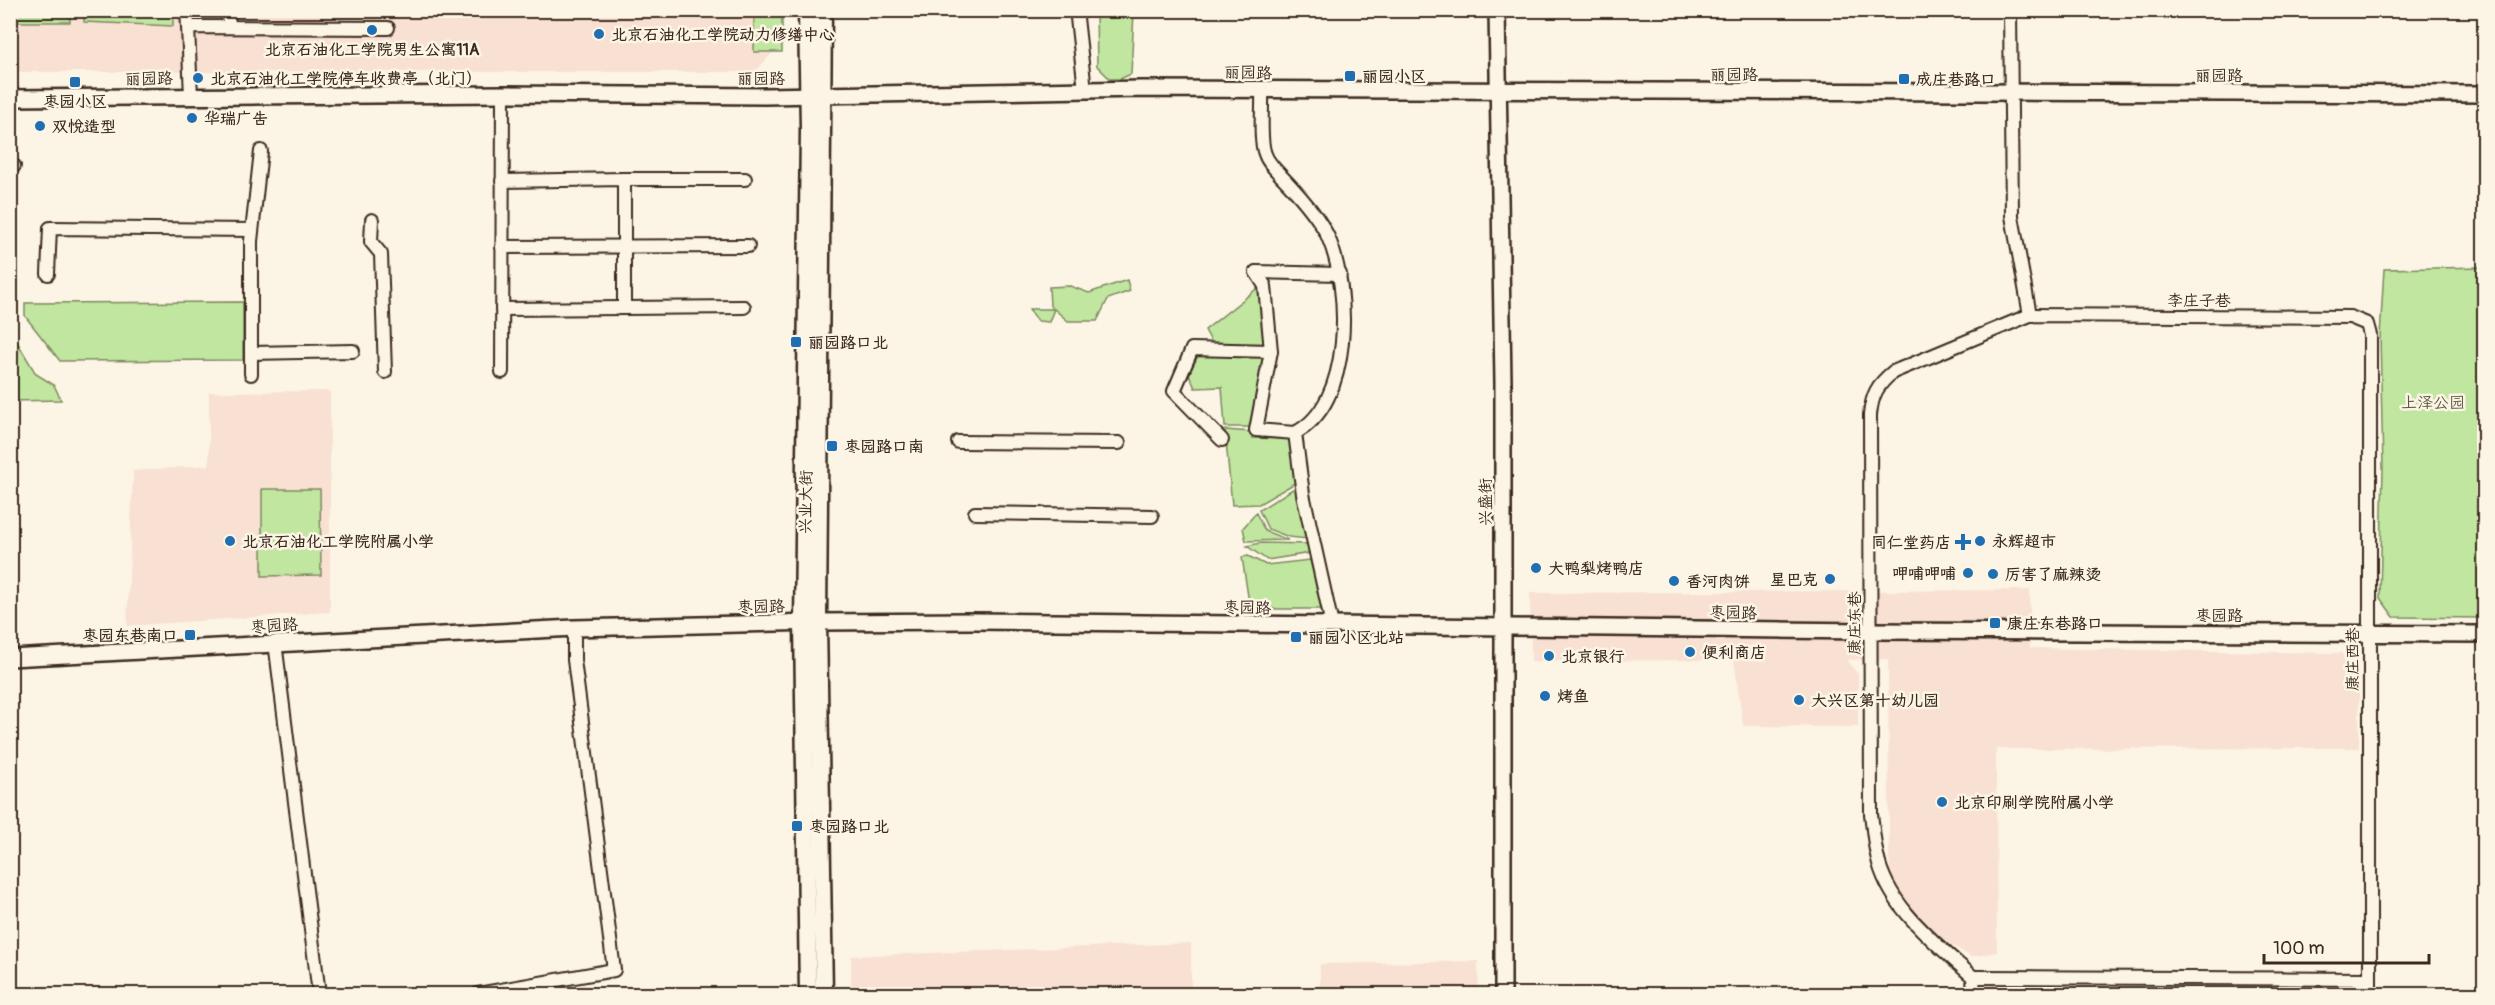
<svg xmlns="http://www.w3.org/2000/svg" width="2495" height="1005" font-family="Pangolin,'LXGW WenKai TC',sans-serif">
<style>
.built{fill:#f8e1d2}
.green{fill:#c0e6a0;stroke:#7e885f;stroke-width:1.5}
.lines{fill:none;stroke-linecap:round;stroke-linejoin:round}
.minor-casing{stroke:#3b2a1e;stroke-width:16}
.tertiary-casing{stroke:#3b2a1e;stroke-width:20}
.secondary-casing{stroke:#3b2a1e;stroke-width:21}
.minor{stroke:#fcf5e5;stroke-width:12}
.tertiary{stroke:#fcf5e5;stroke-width:15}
.secondary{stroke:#fcf5e5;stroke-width:16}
.poi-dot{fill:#1f6fb2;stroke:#fcf5e5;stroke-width:2}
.labels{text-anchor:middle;stroke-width:5;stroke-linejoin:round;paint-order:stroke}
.poi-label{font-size:16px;font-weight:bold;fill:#3b2a1e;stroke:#fcf5e5;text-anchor:start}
.street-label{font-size:16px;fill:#3b2a1e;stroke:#fcf5e5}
.park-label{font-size:16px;fill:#5c593e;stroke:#fcf5e5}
</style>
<rect width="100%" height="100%" fill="#fcf5e5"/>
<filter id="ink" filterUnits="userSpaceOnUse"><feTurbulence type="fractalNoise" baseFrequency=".0167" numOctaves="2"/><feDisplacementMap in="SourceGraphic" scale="12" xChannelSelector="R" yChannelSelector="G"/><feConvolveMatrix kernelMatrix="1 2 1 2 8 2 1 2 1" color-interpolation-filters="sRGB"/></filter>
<g filter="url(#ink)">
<g class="built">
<path d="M 11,11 L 779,11 L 778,47 L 755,72 L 11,72 Z"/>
<path d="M 330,391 L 330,612 L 127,626 L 133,471 L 209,465 L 209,392 Z"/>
<path d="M 2030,590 L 2030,648 L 2341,653 L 2359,677 L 2359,748 L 1996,749 L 1997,952 L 1971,957 L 1913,921 L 1892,894 L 1889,855 L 1888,659 L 1847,660 L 1858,674 L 1858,727 L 1743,726 L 1734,660 L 1531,661 L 1530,593 Z"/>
<path d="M 1191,943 L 1191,994 L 851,994 L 851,956 Z"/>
<path d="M 1478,961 L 1479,994 L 1320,994 L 1320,964 Z"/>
</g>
<g class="green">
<path d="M 11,10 L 70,11 L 70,22 L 11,22 Z"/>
<path d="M 84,11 L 173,11 L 173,26 L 84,22 Z"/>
<rect x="754" y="11" width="28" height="41"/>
<path d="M 1096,11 L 1134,11 L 1131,74 L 1120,79 L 1110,79 L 1097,66 Z"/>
<path d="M 2484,267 L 2484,618 L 2394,617 L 2380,598 L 2383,469 L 2380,336 L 2384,269 Z"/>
<path d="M 1127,280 L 1130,291 L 1108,299 L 1097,321 L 1068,321 L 1054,309 L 1049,322 L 1038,321 L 1029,309 L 1053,309 L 1050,306 L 1049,287 L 1070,286 L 1089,293 Z"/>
<path d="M 1259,287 L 1268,345 L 1213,345 L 1205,330 Z"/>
<path d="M 243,302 L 243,360 L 60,361 L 25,316 L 25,303 Z"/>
<path d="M 10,330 L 36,374 L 54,385 L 61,400 L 11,401 Z"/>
<path d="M 1267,355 L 1253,427 L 1225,427 L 1222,387 L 1195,388 L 1189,374 L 1198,356 Z"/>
<path d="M 1225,430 L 1252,432 L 1252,438 L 1290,439 L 1295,483 L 1259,504 L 1232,505 Z"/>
<path d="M 1296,487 L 1308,539 L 1289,537 L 1268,529 L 1259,510 Z"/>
<path d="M 262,489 L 320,489 L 321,575 L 262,576 Z"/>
<path d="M 1256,513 L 1265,531 L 1288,540 L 1246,541 L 1243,528 Z"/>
<path d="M 1260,543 L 1309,544 L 1310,553 L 1267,560 L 1247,546 Z"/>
<path d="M 1248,556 L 1266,565 L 1310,560 L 1323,609 L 1250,609 L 1242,557 Z"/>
</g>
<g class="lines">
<g class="minor-casing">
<g id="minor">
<path d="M 187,10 L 188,27"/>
<path d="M 228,10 L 229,27"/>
<path d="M 2010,10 L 2012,216 L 2030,315"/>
<path d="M 1077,18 L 1085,90"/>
<path d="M 1262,90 C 1263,107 1259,140 1265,154 C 1268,164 1280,174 1287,182 C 1302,198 1319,217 1328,237 C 1351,289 1353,404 1295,433 L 1303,494 L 1332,625"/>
<path d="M 191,96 L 188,27 L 388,28"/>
<path d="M 10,166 L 14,166"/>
<path d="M 624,179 L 745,179"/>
<path d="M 502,181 L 624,179 L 624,307"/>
<path d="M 372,220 L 371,242 L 381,254 L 385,372"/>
<path d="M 502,247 L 748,246"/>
<path d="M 1256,272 L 1340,274"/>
<path d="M 48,274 L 50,228 L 252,230"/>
<path d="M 502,309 L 744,307"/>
<path d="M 1271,351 L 1256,430 L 1295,433"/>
<path d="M 251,353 L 353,351"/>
<path d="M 502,372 L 503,94"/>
<path d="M 251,374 L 251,241 L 261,151"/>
<path d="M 1222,440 L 1174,391 L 1192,349 L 1271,351 L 1265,286 L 1256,272"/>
<path d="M 958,442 L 1119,443"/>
<path d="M 975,513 L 1152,516"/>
<path d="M 275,642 L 319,994"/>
<path d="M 1973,977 L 2370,979"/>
<path d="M 478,994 L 614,970 L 574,660 L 574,628"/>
<path d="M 1974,994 L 1973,977 C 1936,943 1887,907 1877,855 C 1874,842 1873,828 1871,814 L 1870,415 C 1872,395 1877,385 1893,372 L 2030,315 L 2350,317 L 2367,324 L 2370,335 L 2370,994"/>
</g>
</g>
<g class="tertiary-casing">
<g id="tertiary">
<path d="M 1497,10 L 1503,383 L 1503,994"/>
<path d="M 10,98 L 503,94 L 765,96 L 1141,89 L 2484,94"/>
<path d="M 10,658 L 574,628 L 818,622 L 973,621 L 1870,631 L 2484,634"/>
</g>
</g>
<g class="secondary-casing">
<g id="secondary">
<path d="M 807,10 L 809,130 L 803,623 L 808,994"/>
<path d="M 823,10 L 818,622 L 824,994"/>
</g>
</g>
<use href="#minor" class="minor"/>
<use href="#tertiary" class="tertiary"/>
<use href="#secondary" class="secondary"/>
</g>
</g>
<g class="poi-dot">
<circle cx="372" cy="30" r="6"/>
<circle cx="599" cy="34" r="6"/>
<rect x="1344" y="70" width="12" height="12" rx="3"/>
<circle cx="198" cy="78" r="6"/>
<rect x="1898" y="73" width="12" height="12" rx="3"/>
<rect x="69" y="76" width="12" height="12" rx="3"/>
<circle cx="192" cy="118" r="6"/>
<circle cx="40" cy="126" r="6"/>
<rect x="790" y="336" width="12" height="12" rx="3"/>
<rect x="826" y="440" width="12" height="12" rx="3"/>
<circle cx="230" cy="541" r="6"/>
<circle cx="1980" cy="541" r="6"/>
<path d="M1960 533h6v6h6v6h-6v6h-6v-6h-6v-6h6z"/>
<circle cx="1536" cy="568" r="6"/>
<circle cx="1968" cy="573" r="6"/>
<circle cx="1993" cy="574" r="6"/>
<circle cx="1830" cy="579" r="6"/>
<circle cx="1674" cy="581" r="6"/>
<rect x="1989" y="617" width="12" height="12" rx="3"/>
<rect x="184" y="629" width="12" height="12" rx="3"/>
<rect x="1290" y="631" width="12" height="12" rx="3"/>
<circle cx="1690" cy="652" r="6"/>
<circle cx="1549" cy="656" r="6"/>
<circle cx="1545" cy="696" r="6"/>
<circle cx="1799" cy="700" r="6"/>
<circle cx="1942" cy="802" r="6"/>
<rect x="791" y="820" width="12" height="12" rx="3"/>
</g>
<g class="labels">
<g class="poi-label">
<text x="611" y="40">北京石油化工学院动力修缮中心</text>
<text x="372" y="55" text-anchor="middle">北京石油化工学院男生公寓11A</text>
<text x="1362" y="82">丽园小区</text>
<text x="210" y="84">北京石油化工学院停车收费亭（北门）</text>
<text x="1916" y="85">成庄巷路口</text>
<text x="75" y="107" text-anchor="middle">枣园小区</text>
<text x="204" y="124">华瑞广告</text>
<text x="52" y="132">双悦造型</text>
<text x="808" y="348">丽园路口北</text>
<text x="844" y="452">枣园路口南</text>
<text x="242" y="547">北京石油化工学院附属小学</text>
<text x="1992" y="547">永辉超市</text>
<text x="1951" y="548" text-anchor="end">同仁堂药店</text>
<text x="1548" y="574">大鸭梨烤鸭店</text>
<text x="1956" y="579" text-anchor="end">呷哺呷哺</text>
<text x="2005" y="580">厉害了麻辣烫</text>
<text x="1818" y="585" text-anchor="end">星巴克</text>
<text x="1686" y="587">香河肉饼</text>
<text x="2007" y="629">康庄东巷路口</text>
<text x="178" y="641" text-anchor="end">枣园东巷南口</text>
<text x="1308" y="643">丽园小区北站</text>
<text x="1702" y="658">便利商店</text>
<text x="1561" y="662">北京银行</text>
<text x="1557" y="702">烤鱼</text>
<text x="1811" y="706">大兴区第十幼儿园</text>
<text x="1954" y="808">北京印刷学院附属小学</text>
<text x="809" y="832">枣园路口北</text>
</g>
<g class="street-label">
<text transform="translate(1248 72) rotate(1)" y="6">丽园路</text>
<text x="1734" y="80">丽园路</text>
<text x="2219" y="81">丽园路</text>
<text transform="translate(149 78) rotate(-1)" y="6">丽园路</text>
<text x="761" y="84">丽园路</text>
<text x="2199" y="306">李庄子巷</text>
<text transform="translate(805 502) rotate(-89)" y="6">兴业大街</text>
<text transform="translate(1485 502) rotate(-90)" y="6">兴盛街</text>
<text transform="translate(761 606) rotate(-1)" y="6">枣园路</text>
<text transform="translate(1247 607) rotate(1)" y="6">枣园路</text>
<text transform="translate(1733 612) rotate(1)" y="6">枣园路</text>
<text x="2219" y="621">枣园路</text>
<text transform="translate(1854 623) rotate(-90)" y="6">康庄东巷</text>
<text transform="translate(274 625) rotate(-4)" y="6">枣园路</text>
<text transform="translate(2352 659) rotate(-90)" y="6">康庄西巷</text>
</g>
<g class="park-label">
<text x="2433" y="408">上泽公园</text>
</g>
</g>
<rect width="2495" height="1005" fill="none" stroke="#fcf5e5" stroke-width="36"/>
<rect x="18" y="18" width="2459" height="969" fill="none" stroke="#3b2a1e" stroke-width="2" filter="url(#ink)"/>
<path d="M2264 954v9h165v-9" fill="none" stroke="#3b2a1e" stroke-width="3"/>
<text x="2273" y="954" font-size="18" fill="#3b2a1e" stroke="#fcf5e5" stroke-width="4.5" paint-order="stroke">100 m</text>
</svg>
